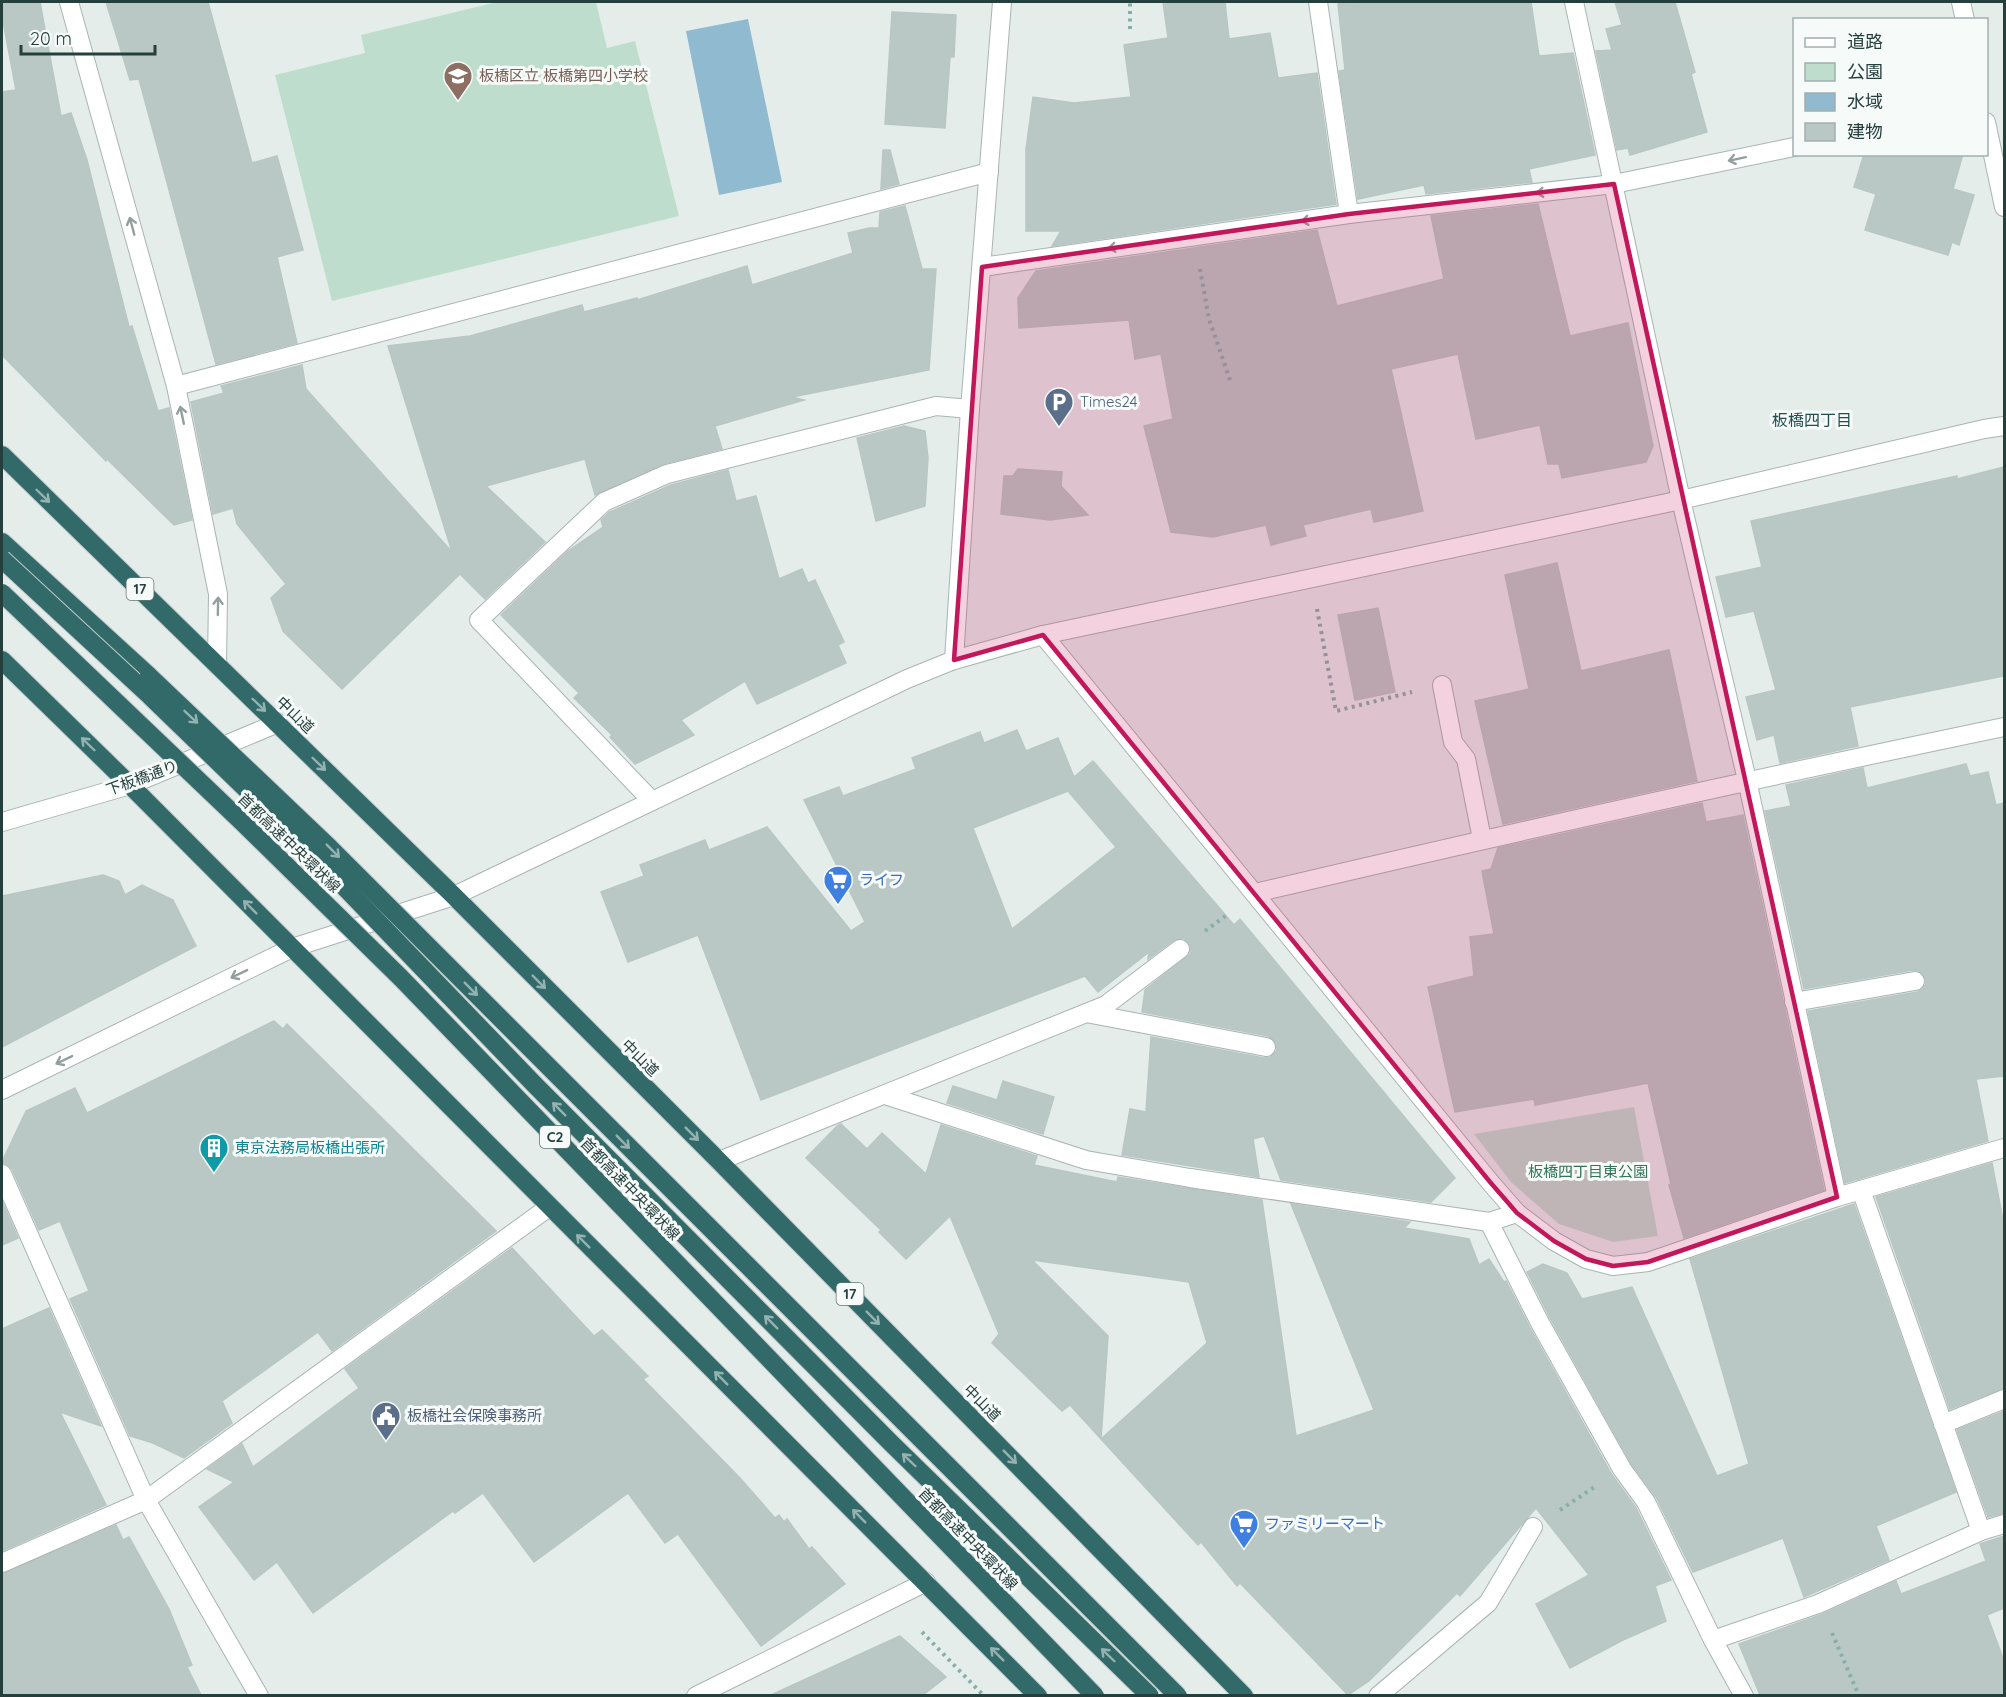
<svg xmlns="http://www.w3.org/2000/svg" width="2006" height="1697" font-family="Quicksand,'Noto Sans JP',sans-serif">
<style>
.green{fill:#bfddcd}
.water{fill:#90bacf}
.building{fill:#bac8c5;stroke:#b8c7c3;stroke-width:1.5;fill-rule:evenodd}
.lines{fill:none;stroke-linecap:round;stroke-linejoin:round}
.minor-casing{stroke:#a8b5b3;stroke-width:20}
.highway-casing{stroke:#c2c9c9;stroke-width:20}
.path{stroke:#87afaa;stroke-width:4;stroke-dasharray:3 4.5;stroke-linecap:butt}
.minor{stroke:#fff;stroke-width:18}
.highway{stroke:#326a69;stroke-width:18}
.highway-bridge-casing{stroke:#c2c9c9;stroke-width:20;stroke-linecap:butt}
.highway-bridge{stroke:#326a69;stroke-width:18}
.oneway{stroke:#929f9e}
.oneway2{stroke:#94b2b1}
.marked{fill:#c2185b;fill-opacity:0.2;stroke:#c2185b;stroke-width:4.5;stroke-linejoin:round}
.labels{text-anchor:middle;stroke-width:6;stroke-linejoin:round;paint-order:stroke}
.shield{fill:#f6faf9;stroke:#647775;stroke-width:1.5}
.shield-label{font-size:14px;font-weight:bold;fill:#253f3d}
.education-label{font-size:15px;fill:#785e54;stroke:#f6faf9;text-anchor:start}
.service-label{font-size:15px;fill:#4e5e75;stroke:#f6faf9;text-anchor:start}
.street-label{font-size:15px;fill:#253f3d;stroke:#f6faf9}
.shop-label{font-size:15px;fill:#366cbe;stroke:#f6faf9;text-anchor:start}
.culture-label{font-size:15px;fill:#0d838f;stroke:#f6faf9;text-anchor:start}
.park-label{font-size:15px;fill:#317457;stroke:#f6faf9}
.neighbourhood-label{font-size:16px;fill:#21504e;stroke:#f6faf9}
</style>
<rect width="100%" height="100%" fill="#e5edeb"/>
<g class="green">
<path d="M 497,2 L 596,2 L 607,48 L 635,41 L 679,216 L 332,301 L 275,75 L 365,53 L 361,35 Z"/>
<path d="M 1634,1107 L 1658,1236 L 1613,1242 L 1559,1224 L 1511,1182 L 1474,1134 Z"/>
</g>
<path class="water" d="M 748,19 L 782,182 L 719,195 L 686,31 Z"/>
<g class="building">
<path d="M 2,2 L 40,2 L 61,116 L 71,113 L 87,160 L 129,327 L 132,326 L 158,411 L 169,408 L 192,520 L 174,525 L 107,459 L 106,461 L 2,355 L 2,92 L 16,90 L 2,16 Z"/>
<path d="M 106,2 L 208,2 L 252,163 L 277,156 L 303,250 L 277,257 L 297,343 L 216,364 L 139,79 L 130,80 Z"/>
<path d="M 1163,2 L 1225,2 L 1229,39 L 1270,33 L 1278,78 L 1317,73 L 1336,204 L 1052,246 L 1061,231 L 1026,231 L 1026,149 L 1033,97 L 1074,103 L 1131,97 L 1124,45 L 1168,38 Z"/>
<path d="M 1360,2 L 1531,2 L 1539,56 L 1573,53 L 1595,155 L 1529,169 L 1532,182 L 1426,194 L 1424,185 L 1358,199 L 1339,71 L 1345,70 L 1338,4 Z"/>
<path d="M 1615,2 L 1675,2 L 1695,72 L 1691,74 L 1707,132 L 1630,155 L 1628,148 L 1617,150 L 1596,51 L 1612,50 L 1606,29 L 1622,25 Z"/>
<path d="M 892,12 L 956,15 L 954,57 L 950,57 L 945,128 L 885,124 Z"/>
<path d="M 883,150 L 890,150 L 899,184 L 881,189 Z"/>
<path d="M 1864,154 L 1963,154 L 1953,189 L 1974,195 L 1959,245 L 1952,242 L 1948,255 L 1865,230 L 1876,194 L 1854,187 Z"/>
<path d="M 1538,204 L 1570,336 L 1628,323 L 1653,446 L 1646,462 L 1562,478 L 1559,464 L 1548,464 L 1540,425 L 1476,439 L 1458,354 L 1391,369 L 1423,511 L 1374,522 L 1371,509 L 1303,525 L 1306,536 L 1271,545 L 1266,525 L 1213,537 L 1171,532 L 1144,426 L 1173,419 L 1161,354 L 1135,359 L 1129,320 L 1019,328 L 1018,298 L 1036,271 L 1317,230 L 1337,306 L 1444,279 L 1431,216 Z"/>
<path d="M 905,206 L 922,269 L 936,269 L 929,370 L 792,397 L 804,400 L 715,426 L 722,449 L 663,464 L 595,495 L 585,459 L 486,486 L 545,542 L 485,599 L 460,574 L 342,689 L 283,631 L 271,598 L 286,584 L 237,524 L 233,508 L 213,514 L 191,402 L 224,393 L 221,386 L 302,365 L 306,389 L 452,552 L 388,346 L 470,336 L 582,305 L 584,312 L 637,298 L 637,300 L 747,266 L 752,285 L 853,253 L 848,233 L 869,228 L 879,228 L 880,212 Z"/>
<path d="M 904,426 L 925,431 L 928,458 L 925,506 L 876,521 L 857,438 Z"/>
<path d="M 2004,467 L 2004,676 L 1850,707 L 1858,746 L 1780,763 L 1774,735 L 1757,740 L 1746,697 L 1776,690 L 1754,611 L 1726,617 L 1716,577 L 1762,567 L 1751,521 L 1957,476 L 1957,479 Z"/>
<path d="M 1018,469 L 1062,472 L 1061,486 L 1088,515 L 1050,520 L 1001,514 L 1004,476 L 1013,476 Z"/>
<path d="M 728,470 L 736,501 L 756,496 L 779,579 L 802,569 L 808,583 L 815,580 L 844,642 L 838,645 L 846,663 L 757,704 L 745,681 L 681,720 L 694,735 L 635,764 L 610,737 L 612,735 L 574,698 L 579,693 L 501,615 L 568,551 L 603,527 L 601,520 L 610,512 L 671,485 Z"/>
<path d="M 1557,563 L 1581,671 L 1669,650 L 1697,781 L 1503,824 L 1475,701 L 1529,689 L 1505,575 Z"/>
<path d="M 1378,608 L 1395,692 L 1355,700 L 1338,615 Z"/>
<path d="M 1017,730 L 1026,751 L 1058,738 L 1074,777 L 1093,761 L 1234,925 L 1240,919 L 1455,1178 L 1431,1202 L 1281,1180 L 1264,1136 L 1253,1139 L 1259,1177 L 1122,1155 L 1130,1109 L 1146,1112 L 1151,1037 L 1264,1058 L 1270,1057 L 1277,1050 L 1276,1043 L 1268,1036 L 1142,1012 L 1145,990 L 1190,954 L 1191,947 L 1184,938 L 1174,940 L 1148,959 L 1149,952 L 1098,992 L 1085,976 L 761,1100 L 698,935 L 628,962 L 601,892 L 644,876 L 640,865 L 705,840 L 709,850 L 767,827 L 851,931 L 865,922 L 804,800 L 839,787 L 843,796 L 916,769 L 912,758 L 980,732 L 984,743 ZM 1068,791 L 1116,847 L 1012,929 L 973,828 Z"/>
<path d="M 1966,764 L 1970,776 L 1988,772 L 1996,805 L 2004,803 L 2004,1076 L 1976,1079 L 1988,1141 L 1845,1183 L 1808,1011 L 1917,992 L 1925,985 L 1926,979 L 1919,971 L 1913,970 L 1804,989 L 1765,811 L 1791,806 L 1786,785 L 1863,768 L 1867,788 Z"/>
<path d="M 1702,803 L 1706,822 L 1743,815 L 1824,1190 L 1684,1238 L 1669,1185 L 1671,1184 L 1648,1083 L 1535,1105 L 1534,1099 L 1455,1112 L 1428,987 L 1474,976 L 1470,937 L 1494,934 L 1482,871 L 1491,869 L 1498,848 Z"/>
<path d="M 103,875 L 119,881 L 125,895 L 142,885 L 173,900 L 196,946 L 2,1047 L 2,896 Z"/>
<path d="M 274,1021 L 283,1029 L 287,1024 L 496,1231 L 332,1351 L 318,1332 L 222,1401 L 232,1423 L 184,1458 L 153,1443 L 130,1436 L 70,1299 L 89,1291 L 60,1221 L 39,1230 L 12,1169 L 2,1162 L 26,1111 L 75,1088 L 87,1113 Z"/>
<path d="M 1003,1081 L 1054,1097 L 1043,1134 L 947,1103 L 953,1086 L 997,1100 Z"/>
<path d="M 841,1124 L 867,1149 L 882,1133 L 926,1174 L 941,1125 L 1037,1156 L 1034,1165 L 1117,1182 L 1118,1177 L 1262,1200 L 1296,1436 L 1374,1410 L 1291,1204 L 1410,1222 L 1404,1228 L 1469,1239 L 1479,1265 L 1489,1259 L 1504,1282 L 1506,1281 L 1530,1328 L 1612,1475 L 1636,1508 L 1671,1580 L 1655,1586 L 1666,1621 L 1623,1640 L 1570,1668 L 1536,1604 L 1589,1575 L 1536,1508 L 1460,1596 L 1457,1593 L 1369,1681 L 1348,1695 L 1240,1583 L 1237,1586 L 1201,1542 L 1198,1545 L 1101,1439 L 1207,1343 L 1189,1282 L 1032,1260 L 1108,1336 L 1101,1439 L 1070,1405 L 1062,1411 L 992,1343 L 999,1334 L 950,1216 L 906,1259 L 879,1232 L 881,1230 L 806,1158 L 837,1126 Z"/>
<path d="M 1992,1163 L 2004,1225 L 2004,1388 L 1950,1409 L 1876,1197 Z"/>
<path d="M 2,1201 L 18,1238 L 2,1245 Z"/>
<path d="M 1854,1204 L 1956,1492 L 1876,1526 L 1889,1560 L 1804,1597 L 1783,1538 L 1693,1572 L 1656,1497 L 1631,1463 L 1550,1318 L 1527,1272 L 1543,1264 L 1567,1273 L 1582,1299 L 1632,1287 L 1717,1476 L 1749,1464 L 1690,1259 Z"/>
<path d="M 512,1248 L 594,1336 L 602,1330 L 648,1376 L 643,1379 L 740,1478 L 775,1518 L 779,1515 L 784,1522 L 787,1519 L 809,1549 L 812,1547 L 845,1584 L 761,1646 L 678,1534 L 665,1543 L 628,1493 L 534,1562 L 483,1493 L 455,1513 L 453,1511 L 313,1613 L 277,1562 L 254,1580 L 199,1507 L 234,1482 L 207,1469 L 242,1444 L 253,1467 L 359,1388 L 345,1369 Z"/>
<path d="M 49,1308 L 101,1426 L 60,1412 L 106,1505 L 2,1551 L 2,1329 Z"/>
<path d="M 2004,1411 L 2004,1513 L 1988,1517 L 1957,1430 Z"/>
<path d="M 116,1525 L 123,1540 L 129,1537 L 169,1609 L 192,1665 L 187,1667 L 201,1695 L 2,1695 L 2,1574 Z"/>
<path d="M 2004,1536 L 2004,1608 L 1987,1615 L 2004,1661 L 2004,1695 L 1760,1695 L 1739,1644 L 1823,1614 L 1896,1581 L 1901,1594 L 1986,1561 L 1980,1544 Z"/>
<path d="M 900,1636 L 946,1677 L 923,1695 L 771,1695 Z"/>
</g>
<g class="lines">
<g class="minor-casing">
<g id="minor">
<path d="M 69,2 L 176,386 L 218,594 L 217,665"/>
<path d="M 1318,2 L 1349,214"/>
<path d="M 1574,2 L 1681,500 L 1747,780 L 1837,1197"/>
<path d="M 1961,2 L 1965,20"/>
<path d="M 1986,122 L 2004,207"/>
<path d="M 982,267 L 1349,214 L 1614,184 L 1794,147"/>
<path d="M 176,386 L 989,172"/>
<path d="M 1043,635 L 1490,1182 L 1517,1213 L 1554,1241 L 1586,1259 L 1613,1266 L 1648,1262 L 1837,1197 L 2004,1148"/>
<path d="M 954,660 L 970,409 L 1002,2"/>
<path d="M 1442,685 L 1453,742 L 1466,759 L 1482,839"/>
<path d="M 652,801 L 479,620 L 604,502 L 667,474 L 936,406 L 970,409"/>
<path d="M 2,822 L 130,785 L 278,723"/>
<path d="M 1255,893 C 1504,834 1754,779 2004,727"/>
<path d="M 1794,1002 L 1915,981"/>
<path d="M 1086,1013 L 1266,1047"/>
<path d="M 2,1090 L 292,948 L 454,896 L 907,679 L 954,660 L 1043,635 L 1681,500 L 1984,429 L 2004,426"/>
<path d="M 885,1095 L 1086,1160 L 1190,1178 L 1489,1222 L 1517,1213"/>
<path d="M 719,1161 L 1106,1005 L 1180,949"/>
<path d="M 2,1174 L 146,1500 L 259,1696"/>
<path d="M 1861,1190 L 1981,1531"/>
<path d="M 1489,1222 L 1540,1323 L 1622,1469 L 1646,1502 L 1713,1640 L 1744,1696"/>
<path d="M 1943,1424 L 2004,1399"/>
<path d="M 2,1563 L 146,1500 L 549,1207"/>
<path d="M 1713,1640 L 1818,1604 L 1981,1531 L 2004,1524"/>
<path d="M 696,1696 L 926,1582"/>
<path d="M 1378,1696 L 1488,1603 L 1533,1527"/>
</g>
</g>
<g class="highway-casing">
<g id="highway">
<path d="M 2,455 L 454,896 L 719,1161 L 1244,1696"/>
<path d="M 2,542 L 149,676"/>
<path d="M 2,660 L 130,785 L 1038,1696"/>
</g>
</g>
<g class="path">
<path d="M 1130,29 L 1130,2"/>
<path d="M 1200,269 L 1209,319 L 1231,383"/>
<path d="M 1317,609 L 1336,711 L 1412,692"/>
<path d="M 1205,931 L 1228,914"/>
<path d="M 1560,1510 L 1596,1486"/>
<path d="M 922,1632 L 984,1696"/>
<path d="M 1832,1633 L 1859,1696"/>
</g>
<use href="#minor" class="minor"/>
<use href="#highway" class="highway"/>
<g class="highway-bridge-casing">
<g id="highway-bridge">
<path d="M 2,559 L 150,696 L 306,847 L 534,1084 L 892,1444 L 1150,1696"/>
<path d="M 2,593 L 241,821 L 401,978 L 1095,1696"/>
<path d="M 149,676 L 330,848 L 1178,1696"/>
</g>
</g>
<use href="#highway-bridge" class="highway-bridge"/>
</g>
<defs><path id="oneway-shaft" d="M-6 0H5M1.5-3L5.5 0L1.5 3" fill="none" stroke-width="1.6" stroke-linecap="round" stroke-linejoin="round" transform="scale(1.5)"/></defs>
<g class="oneway">
<use href="#oneway-shaft" transform="translate(1737 159) rotate(168)"/>
<use href="#oneway-shaft" transform="translate(1545 192) rotate(174)"/>
<use href="#oneway-shaft" transform="translate(1310 220) rotate(172)"/>
<use href="#oneway-shaft" transform="translate(132 226) rotate(-105)"/>
<use href="#oneway-shaft" transform="translate(1117 247) rotate(172)"/>
<use href="#oneway-shaft" transform="translate(182 415) rotate(-102)"/>
<use href="#oneway-shaft" transform="translate(218 606) rotate(-89)"/>
<use href="#oneway-shaft" transform="translate(239 974) rotate(154)"/>
<use href="#oneway-shaft" transform="translate(64 1060) rotate(154)"/>
</g>
<g class="oneway2">
<use href="#oneway-shaft" transform="translate(43 496) rotate(44)"/>
<use href="#oneway-shaft" transform="translate(259 705) rotate(44)"/>
<use href="#oneway-shaft" transform="translate(191 717) rotate(43)"/>
<use href="#oneway-shaft" transform="translate(88 744) rotate(-136)"/>
<use href="#oneway-shaft" transform="translate(319 764) rotate(44)"/>
<use href="#oneway-shaft" transform="translate(333 851) rotate(45)"/>
<use href="#oneway-shaft" transform="translate(250 907) rotate(-135)"/>
<use href="#oneway-shaft" transform="translate(539 982) rotate(45)"/>
<use href="#oneway-shaft" transform="translate(471 989) rotate(45)"/>
<use href="#oneway-shaft" transform="translate(559 1109) rotate(-135)"/>
<use href="#oneway-shaft" transform="translate(692 1134) rotate(45)"/>
<use href="#oneway-shaft" transform="translate(623 1142) rotate(45)"/>
<use href="#oneway-shaft" transform="translate(583 1241) rotate(-135)"/>
<use href="#oneway-shaft" transform="translate(873 1318) rotate(45)"/>
<use href="#oneway-shaft" transform="translate(771 1322) rotate(-135)"/>
<use href="#oneway-shaft" transform="translate(721 1378) rotate(-135)"/>
<use href="#oneway-shaft" transform="translate(1010 1457) rotate(45)"/>
<use href="#oneway-shaft" transform="translate(909 1460) rotate(-136)"/>
<use href="#oneway-shaft" transform="translate(859 1516) rotate(-135)"/>
<use href="#oneway-shaft" transform="translate(997 1654) rotate(-135)"/>
<use href="#oneway-shaft" transform="translate(1108 1655) rotate(-136)"/>
</g>
<path class="marked" d="M 1614,184 L 1837,1197 L 1648,1262 L 1613,1266 L 1586,1259 L 1554,1241 L 1517,1213 L 1490,1182 L 1043,635 L 954,660 L 982,267 L 1349,214 Z"/>
<defs>
<g id="school-pin" transform="scale(1.5)"><path d="M0 17L-7.5 6A9.5 9.5 0 1 1 7.5 6Z" fill="#8d6e63" stroke="#f6faf9"/><path d="M0-5L7-2L0 1L-7-2ZM-4 1L0 2.5L4 1V4Q0 6-4 4Z" fill="#fff"/></g>
<g id="parking-pin" transform="scale(1.5)"><path d="M0 17L-7.5 6A9.5 9.5 0 1 1 7.5 6Z" fill="#5c6f8a" stroke="#f6faf9"/><path d="M-3.5-5.5H1a3.5 3.5 0 0 1 0 7H-1V5.5H-3.5ZM-1-3.4V-.6H.8a1.4 1.4 0 0 0 0-2.8Z" fill="#fff"/></g>
<g id="supermarket-pin" transform="scale(1.5)"><path d="M0 17L-7.5 6A9.5 9.5 0 1 1 7.5 6Z" fill="#3f7fe0" stroke="#f6faf9"/><path d="M-6-5.5h2.5l.6 2H6L4.5 2H-2.5L-4.4-4H-6ZM-1.5 3.2a1.3 1.3 0 1 0 .1 0ZM3 3.2a1.3 1.3 0 1 0 .1 0Z" fill="#fff"/></g>
<g id="building-pin" transform="scale(1.5)"><path d="M0 17L-7.5 6A9.5 9.5 0 1 1 7.5 6Z" fill="#0f9aa8" stroke="#f6faf9"/><path d="M-4-6H4V6H1V3H-1V6H-4ZM-2.5-4.3h1.7v1.8h-1.7ZM.8-4.3h1.7v1.8H.8ZM-2.5-1h1.7V.8h-1.7ZM.8-1h1.7V.8H.8Z" fill="#fff"/></g>
<g id="civic-pin" transform="scale(1.5)"><path d="M0 17L-7.5 6A9.5 9.5 0 1 1 7.5 6Z" fill="#5c6f8a" stroke="#f6faf9"/><path d="M-.6-6.5H3V-4.5H.6V-3L4-1V1h2V6H-6V1h2V-1L-.6-3ZM-1.2 2.5V6h2.4V2.5Z" fill="#fff"/></g>
</defs>
<g fill-rule="evenodd">
<use href="#school-pin" x="458" y="76"/>
<use href="#parking-pin" x="1059" y="402"/>
<use href="#supermarket-pin" x="838" y="880"/>
<use href="#building-pin" x="214" y="1148"/>
<use href="#civic-pin" x="386" y="1416"/>
<use href="#supermarket-pin" x="1244" y="1524"/>
</g>
<g class="labels">
<g class="shield">
<rect x="126.5" y="578" width="27" height="22" rx="4.5"/>
<rect x="540" y="1126" width="30" height="22" rx="4.5"/>
<rect x="836.5" y="1283" width="27" height="22" rx="4.5"/>
</g>
<g class="shield-label">
<text x="140" y="594">17</text>
<text x="555" y="1142">C2</text>
<text x="850" y="1299">17</text>
</g>
<g class="education-label">
<text x="479" y="81">板橋区立 板橋第四小学校</text>
</g>
<g class="service-label">
<text x="1080" y="407">Times24</text>
<text x="407" y="1421">板橋社会保険事務所</text>
</g>
<g class="street-label">
<text transform="translate(295 715) rotate(44)" y="5">中山道</text>
<text transform="translate(142 778) rotate(-20)" y="5">下板橋通り</text>
<text transform="translate(289 843) rotate(44)" y="5">首都高速中央環状線</text>
<text transform="translate(640 1058) rotate(45)" y="5">中山道</text>
<text transform="translate(630 1189) rotate(46)" y="5">首都高速中央環状線</text>
<text transform="translate(982 1403) rotate(45)" y="5">中山道</text>
<text transform="translate(968 1539) rotate(46)" y="5">首都高速中央環状線</text>
</g>
<g class="shop-label">
<text x="859" y="885">ライフ</text>
<text x="1265" y="1529">ファミリーマート</text>
</g>
<g class="culture-label">
<text x="235" y="1153">東京法務局板橋出張所</text>
</g>
<g class="park-label">
<text x="1588" y="1177">板橋四丁目東公園</text>
</g>
<g class="neighbourhood-label">
<text x="1812" y="426">板橋四丁目</text>
</g>
</g>
<rect width="2006" height="1697" fill="none" stroke="#253f3d" stroke-width="6"/>
<rect x="1793" y="18" width="195" height="138" fill="#f6faf9" stroke="#a2afae" stroke-width="1.5"/>
<rect x="1805" y="38" width="30" height="9" fill="#ffffff" stroke="#a2afae" stroke-width="1.5"/>
<text x="1847" y="48" font-size="18" fill="#253f3d">道路</text>
<rect x="1805" y="63" width="30" height="18" fill="#bfddcd" stroke="#a2afae" stroke-width="1.5"/>
<text x="1847" y="78" font-size="18" fill="#253f3d">公園</text>
<rect x="1805" y="93" width="30" height="18" fill="#90bacf" stroke="#a2afae" stroke-width="1.5"/>
<text x="1847" y="108" font-size="18" fill="#253f3d">水域</text>
<rect x="1805" y="123" width="30" height="18" fill="#bac8c5" stroke="#a2afae" stroke-width="1.5"/>
<text x="1847" y="138" font-size="18" fill="#253f3d">建物</text>
<path d="M21 45v9h134v-9" fill="none" stroke="#253f3d" stroke-width="3"/>
<text x="30" y="45" font-size="18" fill="#253f3d" stroke="#f6faf9" stroke-width="4.5" paint-order="stroke">20 m</text>
</svg>
